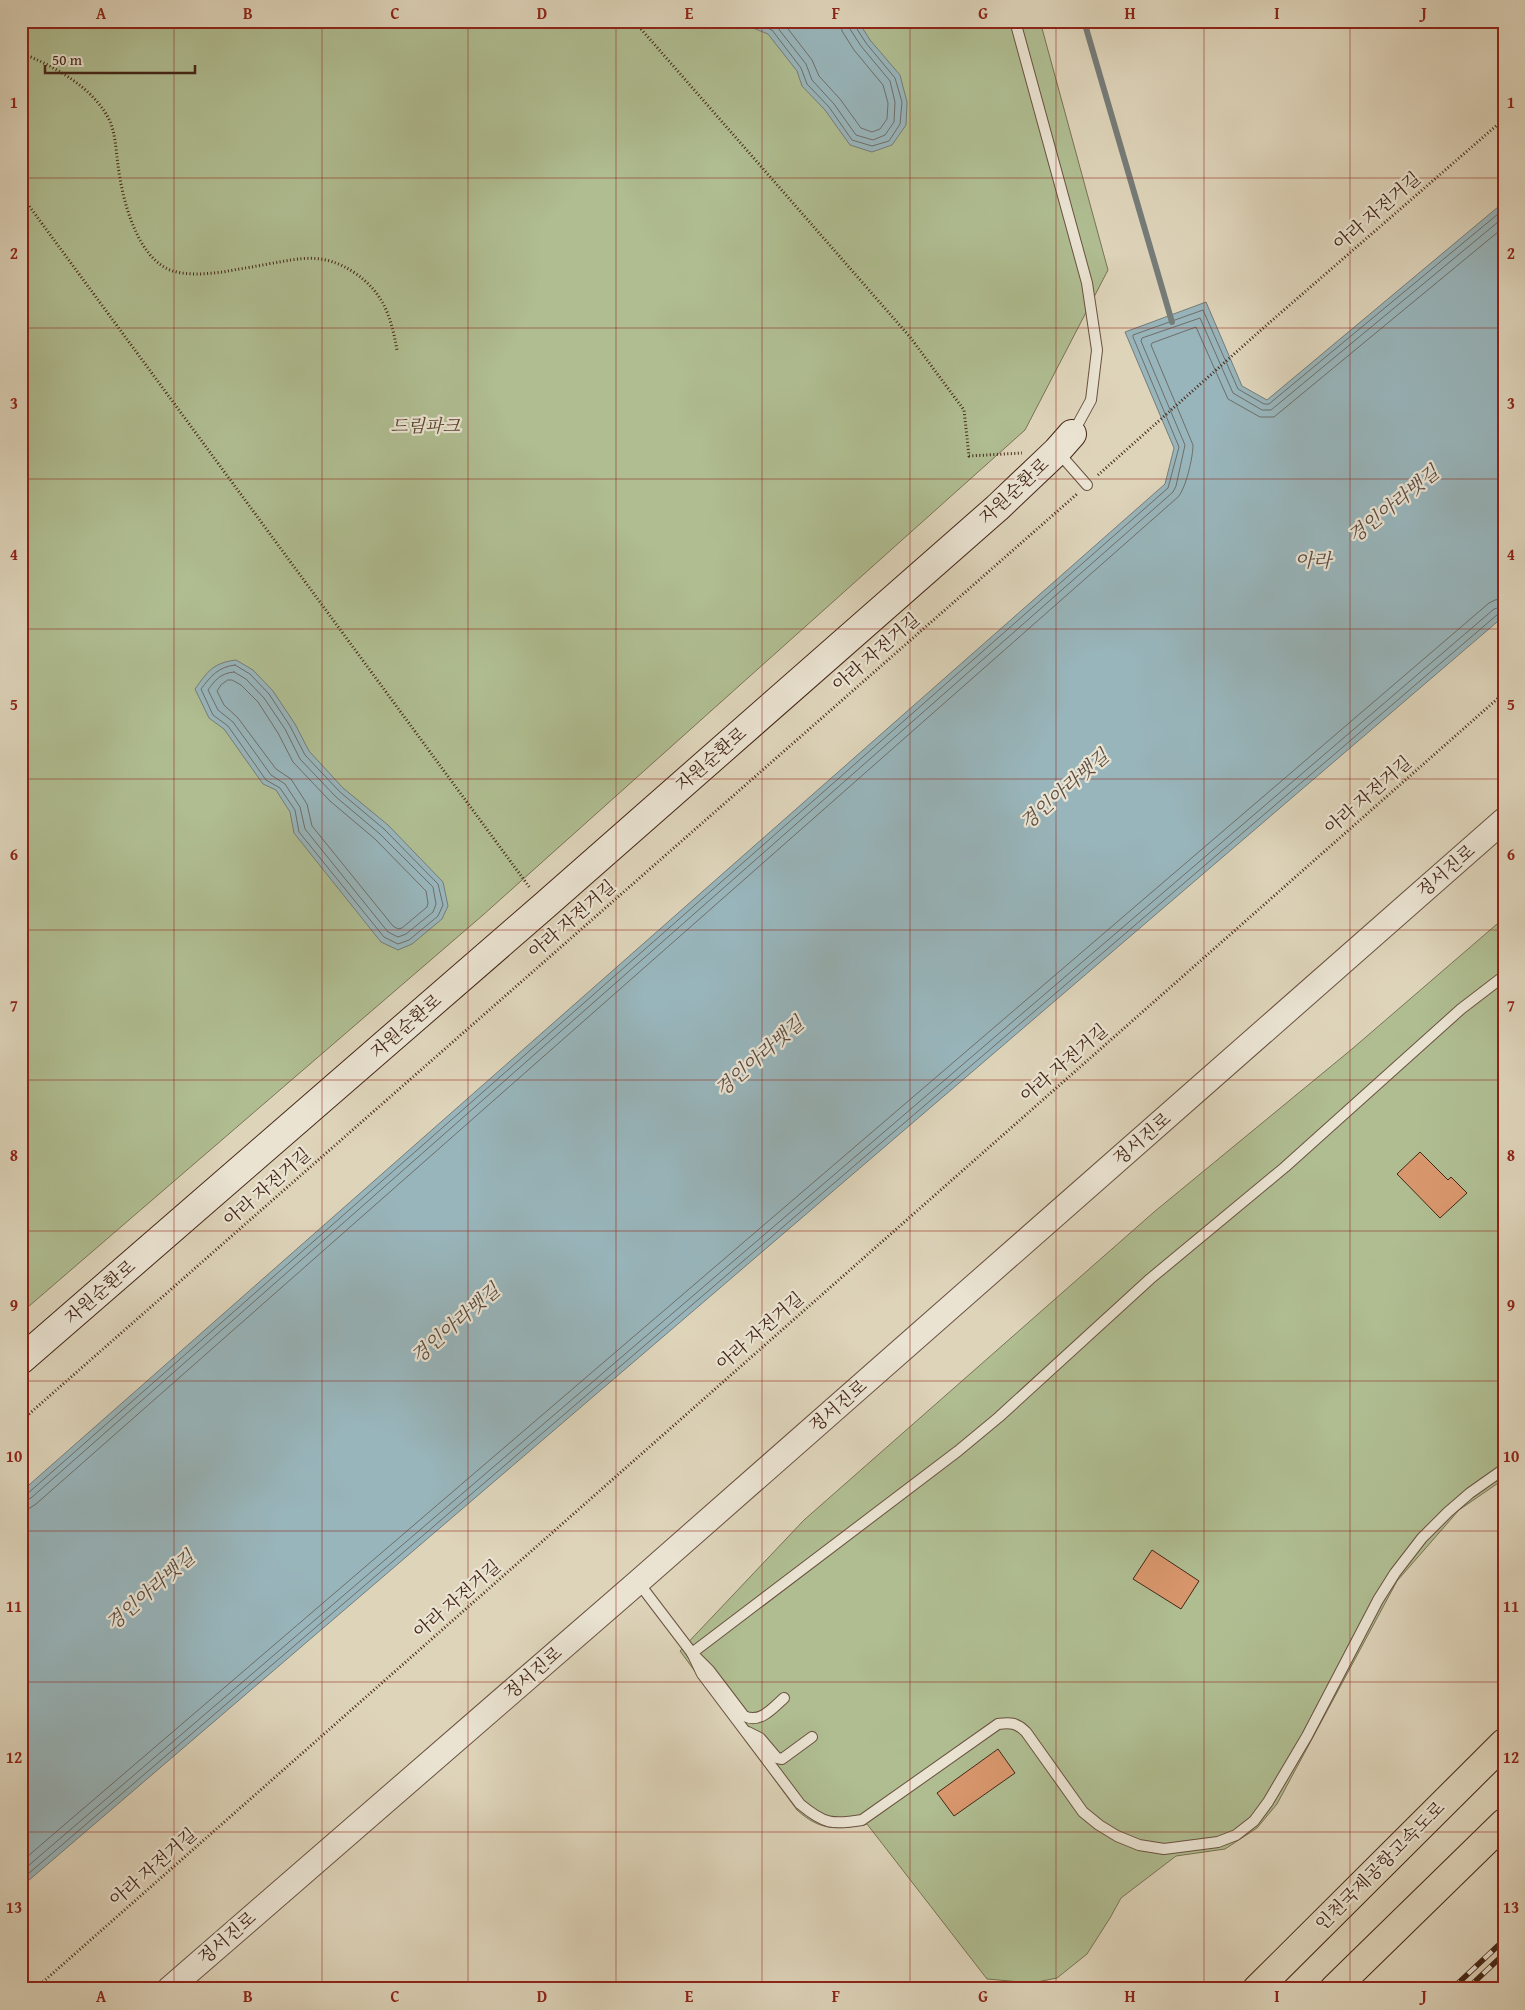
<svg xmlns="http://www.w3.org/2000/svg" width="1525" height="2010" font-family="'Gentium Book Plus','Noto Serif KR',serif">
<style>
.green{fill:#afbd91;stroke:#7a7254}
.water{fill:#98b5bb;stroke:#767c79}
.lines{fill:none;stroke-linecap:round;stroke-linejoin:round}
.shore{stroke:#6e6e69;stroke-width:1}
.stream{stroke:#767c79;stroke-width:6}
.building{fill:#d8966c;stroke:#442617}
.service-casing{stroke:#6a5240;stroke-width:12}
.tertiary-casing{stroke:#6a5240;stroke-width:26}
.secondary-casing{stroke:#442617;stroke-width:30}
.motorway-casing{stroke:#442617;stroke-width:30}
.path{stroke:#442617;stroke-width:3;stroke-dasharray:1 2.5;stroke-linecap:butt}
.service{stroke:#eae3d2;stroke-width:10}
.tertiary{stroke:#eae3d2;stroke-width:24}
.secondary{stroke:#eae3d2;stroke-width:28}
.motorway{stroke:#ded4ba;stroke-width:28}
.rail-casing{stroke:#442617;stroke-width:5.5}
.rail{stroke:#eae3d2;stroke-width:4;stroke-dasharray:11;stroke-linecap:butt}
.grid{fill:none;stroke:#8f2418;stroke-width:1;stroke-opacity:0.55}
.labels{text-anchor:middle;stroke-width:4.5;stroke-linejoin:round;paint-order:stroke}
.street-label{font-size:18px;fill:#442617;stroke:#eae3d2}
.park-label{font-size:18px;font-style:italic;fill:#59442f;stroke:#eae3d2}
.water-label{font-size:19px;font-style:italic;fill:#594a40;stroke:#eae3d2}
.neatline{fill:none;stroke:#8f2418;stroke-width:2}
.grid-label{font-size:16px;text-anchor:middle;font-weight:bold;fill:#8f2418}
</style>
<rect width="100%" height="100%" fill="#ded4ba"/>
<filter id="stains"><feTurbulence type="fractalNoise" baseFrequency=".004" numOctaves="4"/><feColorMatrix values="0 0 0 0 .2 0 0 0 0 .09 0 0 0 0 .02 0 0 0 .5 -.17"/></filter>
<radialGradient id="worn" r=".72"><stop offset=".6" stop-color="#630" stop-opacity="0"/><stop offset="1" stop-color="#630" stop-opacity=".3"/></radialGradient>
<g class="green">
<path d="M 21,21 L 1040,21 L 1108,270 L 1025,430 L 483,915 L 21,1313 Z"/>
<path d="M 1504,918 L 1504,1479 L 1459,1510 L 1397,1581 L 1277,1804 L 1257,1828 L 1225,1849 L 1176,1856 L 1121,1898 L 1110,1918 L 1087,1954 L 1057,1978 L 1032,1983 L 987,1979 L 867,1824 C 837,1830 820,1831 797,1810 L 680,1651 L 804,1520 L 1154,1212 L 1352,1049 Z"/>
</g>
<g class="water">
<path d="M 742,21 L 858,21 L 870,40 L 900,75 L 907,102 L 906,125 L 892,145 L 872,152 L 850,145 L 825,110 L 802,86 L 797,71 L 768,34 L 748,26 Z"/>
<path d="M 1504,202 L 1504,616 L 21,1887 L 21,1492 L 1165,484 L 1174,448 L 1125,332 L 1206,302 L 1242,386 L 1267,400 Z"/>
<path d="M 236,660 L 253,670 L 273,691 L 295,724 L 309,751 L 343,788 L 388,825 L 443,882 L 448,906 L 442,919 L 412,944 L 398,950 L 381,942 L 294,833 L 290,812 L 276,790 L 263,784 L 224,729 L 209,718 L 195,689 C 208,671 213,663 236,660 Z"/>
</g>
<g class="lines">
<g class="shore">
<path d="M 750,21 L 772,30 L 801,68 L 807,84 L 829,107 L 852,140 L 872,146 L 889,141 L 900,124 L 902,102 L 895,78 L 866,43 L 855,26 L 854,21"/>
<path d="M 767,21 L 777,27 L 806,64 L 812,80 L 834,104 L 856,135 L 873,140 L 885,135 L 894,122 L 895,102 L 890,81 L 861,46 L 850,29 L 848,21"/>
<path d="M 782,21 L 812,60 L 819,76 L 840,99 L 861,128 L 872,132 L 880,129 L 887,119 L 888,103 L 883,85 L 854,50 L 842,31 L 841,21"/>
<path d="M 235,665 L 250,674 L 269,694 L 290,726 L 305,755 L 340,792 L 384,829 L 438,884 L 443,905 L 438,916 L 409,940 L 398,944 L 384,937 L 299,832 L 295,810 L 280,788 L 266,780 L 228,726 L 213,715 L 201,689 C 211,676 218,667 235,665 Z"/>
<path d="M 234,672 L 246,679 L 264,698 L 285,729 L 300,759 L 336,797 L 380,834 L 433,887 L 436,904 L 433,912 L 406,934 L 398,937 L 388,932 L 305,829 L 300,807 L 285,784 L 271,775 L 233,722 L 218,710 L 208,690 C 215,680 221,673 234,672 Z"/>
<path d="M 228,680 L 232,680 L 241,685 L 258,702 L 278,733 L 293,762 L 330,801 L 375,839 L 426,891 L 428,903 L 427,907 L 402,928 L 398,929 L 393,926 L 312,826 L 307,804 L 291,779 L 276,769 L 238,718 L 224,705 L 217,691 L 221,685 Z"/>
<path d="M 21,1495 L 27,1494 L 1168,488 L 1179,447 L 1133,337 L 1133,335 L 1203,310 L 1238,389 L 1264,404 L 1269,404 L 1504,209"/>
<path d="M 21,1501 L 31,1498 L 1173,492 L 1176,486 L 1185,445 L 1141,341 L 1142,338 L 1200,318 L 1233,393 L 1262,410 L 1271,410 L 1504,217"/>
<path d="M 21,1509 L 30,1508 L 36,1504 L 1178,497 C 1186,488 1193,457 1193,445 L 1151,345 L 1152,343 L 1196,327 L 1228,399 L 1260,417 L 1274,417 L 1504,227"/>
<path d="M 21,1862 L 1489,603 L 1495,600 L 1504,598"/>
<path d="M 21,1872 L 1494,609 L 1504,606"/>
<path d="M 21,1880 L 1498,614 L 1504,612"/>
</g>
<path class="stream" d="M 1084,21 L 1172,322"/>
</g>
<g class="building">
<path d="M 1420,1152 L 1448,1180 L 1451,1177 L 1467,1193 L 1440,1218 L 1397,1174 Z"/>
<path d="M 1152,1550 L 1199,1581 L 1181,1609 L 1133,1579 Z"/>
<path d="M 998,1749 L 1015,1773 L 954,1816 L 937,1793 Z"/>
</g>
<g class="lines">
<g class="service-casing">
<g id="service">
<path d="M 1015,21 L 1087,283 L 1097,350 L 1091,400 L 1073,433"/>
<path d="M 1058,452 L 1087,485"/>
<path d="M 638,1582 L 692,1653 L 709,1670 L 744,1716 C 760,1724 773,1708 784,1698"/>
<path d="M 692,1653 L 702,1674 L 800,1804 C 824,1824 832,1825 862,1820 L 998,1724 C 1011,1722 1017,1723 1026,1732 L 1083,1812 L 1099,1825 L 1117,1836 L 1139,1845 L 1164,1849 L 1218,1842 L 1236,1835 L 1254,1821 L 1268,1802 L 1307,1736 L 1378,1600 L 1395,1573 L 1422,1538 L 1448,1512 L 1470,1493 L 1504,1469"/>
<path d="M 692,1653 L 958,1451 L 999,1417 L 1150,1279 L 1285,1167 L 1461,1009 L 1504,976"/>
<path d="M 748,1732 L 760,1738 L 777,1758 L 782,1759 L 812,1737"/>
</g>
</g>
<g class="tertiary-casing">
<path id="tertiary" d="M 169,1989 L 638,1582 L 1504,820"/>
</g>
<g class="secondary-casing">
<path id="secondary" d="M 21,1360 L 544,906 L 997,508 L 1057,451 L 1072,434"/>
</g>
<g class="motorway-casing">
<g id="motorway">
<path d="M 1257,1989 L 1504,1743"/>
<path d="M 1334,1989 L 1504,1823"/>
</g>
</g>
<g class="path">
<path d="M 634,21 L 910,337 L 964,410 L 969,456 L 1022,453"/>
<path d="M 21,53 C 54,66 97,89 111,124 C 116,138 116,152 118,165 C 122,198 136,256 170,270 C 186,276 206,274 223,272 C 238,269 253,267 268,264 C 302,258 323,252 355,273 C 384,293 391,317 397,350"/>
<path d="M 21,195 L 530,888"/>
<path d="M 1098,475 L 1269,323 L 1504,119"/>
<path d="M 21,1421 L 1077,494"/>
<path d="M 35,1989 L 1504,693"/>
</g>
<use href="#service" class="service"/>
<use href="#tertiary" class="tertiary"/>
<use href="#secondary" class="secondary"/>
<use href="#motorway" class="motorway"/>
<g class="rail-casing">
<g id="rail">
<path d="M 1452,1989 L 1504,1940"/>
<path d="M 1467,1989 L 1504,1954"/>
</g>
</g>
<use href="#rail" class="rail"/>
</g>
<path class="grid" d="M 174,21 L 174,1989M 322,21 L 322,1989M 468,21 L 468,1989M 616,21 L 616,1989M 762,21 L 762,1989M 910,21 L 910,1989M 1056,21 L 1056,1989M 1204,21 L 1204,1989M 1350,21 L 1350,1989M 21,178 L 1504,178M 21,328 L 1504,328M 21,479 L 1504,479M 21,629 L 1504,629M 21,779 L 1504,779M 21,930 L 1504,930M 21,1080 L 1504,1080M 21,1231 L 1504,1231M 21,1381 L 1504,1381M 21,1531 L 1504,1531M 21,1682 L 1504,1682M 21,1832 L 1504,1832"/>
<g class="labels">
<g class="street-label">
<text transform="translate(1377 211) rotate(-41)" y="6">아라 자전거길</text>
<text transform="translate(1014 491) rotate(-43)" y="6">자원순환로</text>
<text transform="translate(876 652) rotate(-41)" y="6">아라 자전거길</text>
<text transform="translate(711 759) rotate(-41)" y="6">자원순환로</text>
<text transform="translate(1368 795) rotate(-41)" y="6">아라 자전거길</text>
<text transform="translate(1446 871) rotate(-41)" y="6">정서진로</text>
<text transform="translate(572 919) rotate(-41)" y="6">아라 자전거길</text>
<text transform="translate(406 1026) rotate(-41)" y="6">자원순환로</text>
<text transform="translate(1064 1063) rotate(-41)" y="6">아라 자전거길</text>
<text transform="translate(1142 1139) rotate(-41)" y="6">정서진로</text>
<text transform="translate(267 1187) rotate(-41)" y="6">아라 자전거길</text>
<text transform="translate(100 1292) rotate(-41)" y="6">자원순환로</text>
<text transform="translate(760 1331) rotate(-41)" y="6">아라 자전거길</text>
<text transform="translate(838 1406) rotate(-41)" y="6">정서진로</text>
<text transform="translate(457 1599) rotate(-41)" y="6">아라 자전거길</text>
<text transform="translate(533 1673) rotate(-41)" y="6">정서진로</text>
<text transform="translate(1380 1866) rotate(-45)" y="6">인천국제공항고속도로</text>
<text transform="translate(153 1867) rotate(-41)" y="6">아라 자전거길</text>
<text transform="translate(227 1938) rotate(-41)" y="6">정서진로</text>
</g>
<g class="park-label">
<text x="425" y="432">드림파크</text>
</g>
<g class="water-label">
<text transform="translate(1393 504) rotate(-39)" y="7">경인아라뱃길</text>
<text x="1313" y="567">아라</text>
<text transform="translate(1064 789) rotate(-41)" y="7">경인아라뱃길</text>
<text transform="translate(759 1056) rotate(-41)" y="7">경인아라뱃길</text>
<text transform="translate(455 1323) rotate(-41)" y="7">경인아라뱃길</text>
<text transform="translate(150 1590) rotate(-41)" y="7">경인아라뱃길</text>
</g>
</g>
<rect width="1525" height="2010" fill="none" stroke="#ded4ba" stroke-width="55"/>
<path d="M45 65v8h150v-8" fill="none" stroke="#442617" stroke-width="2.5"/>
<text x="52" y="65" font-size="15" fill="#442617" stroke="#eae3d2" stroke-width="4" paint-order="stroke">50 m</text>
<rect x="28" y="28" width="1470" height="1954" class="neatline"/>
<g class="grid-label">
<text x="101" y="19">A</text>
<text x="248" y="19">B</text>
<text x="395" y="19">C</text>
<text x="542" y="19">D</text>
<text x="689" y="19">E</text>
<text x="836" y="19">F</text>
<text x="983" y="19">G</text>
<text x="1130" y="19">H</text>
<text x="1277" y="19">I</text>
<text x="1424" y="19">J</text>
<text x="14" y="108">1</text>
<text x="1511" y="108">1</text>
<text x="14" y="259">2</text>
<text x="1511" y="259">2</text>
<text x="14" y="409">3</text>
<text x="1511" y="409">3</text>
<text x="14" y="560">4</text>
<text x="1511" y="560">4</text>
<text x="14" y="710">5</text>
<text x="1511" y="710">5</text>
<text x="14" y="860">6</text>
<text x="1511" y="860">6</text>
<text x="14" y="1011">7</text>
<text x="1511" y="1011">7</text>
<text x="14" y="1161">8</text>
<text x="1511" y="1161">8</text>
<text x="14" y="1311">9</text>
<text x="1511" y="1311">9</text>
<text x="14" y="1462">10</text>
<text x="1511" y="1462">10</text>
<text x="14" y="1612">11</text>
<text x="1511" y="1612">11</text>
<text x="14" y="1763">12</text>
<text x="1511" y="1763">12</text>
<text x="14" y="1913">13</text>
<text x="1511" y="1913">13</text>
<text x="101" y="2002">A</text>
<text x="248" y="2002">B</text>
<text x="395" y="2002">C</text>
<text x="542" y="2002">D</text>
<text x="689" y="2002">E</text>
<text x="836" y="2002">F</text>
<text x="983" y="2002">G</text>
<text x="1130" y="2002">H</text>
<text x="1277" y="2002">I</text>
<text x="1424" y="2002">J</text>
</g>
<rect width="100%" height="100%" filter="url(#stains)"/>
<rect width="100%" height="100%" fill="url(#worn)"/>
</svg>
